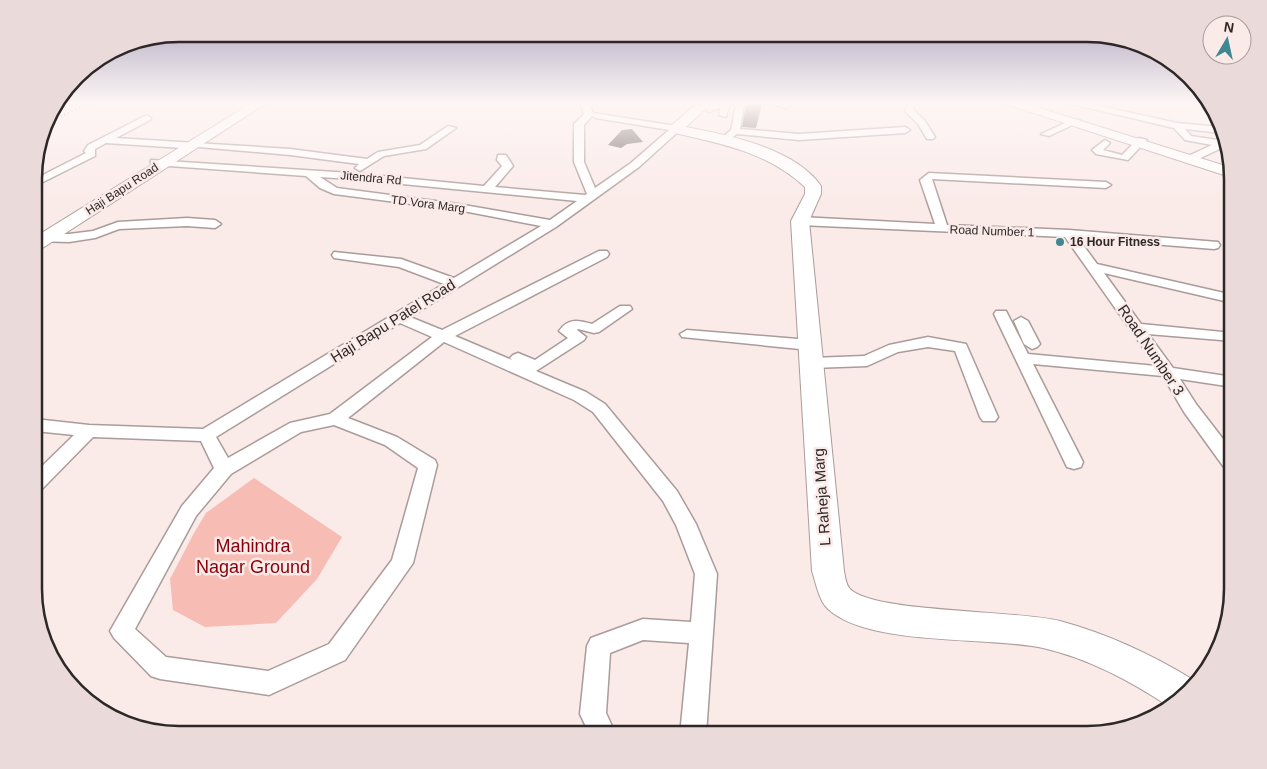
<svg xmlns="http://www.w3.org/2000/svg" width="1267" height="769" font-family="Helvetica,sans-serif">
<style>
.green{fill:#f7bcb4}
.building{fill:#695d5b}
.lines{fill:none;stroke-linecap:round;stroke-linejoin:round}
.street-casing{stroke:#aa9c9a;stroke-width:3}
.secondary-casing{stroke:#aa9c9a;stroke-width:2}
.street{fill:#fff;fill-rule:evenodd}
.secondary{fill:#fff;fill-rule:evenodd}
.rail{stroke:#605857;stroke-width:2;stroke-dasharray:1 3;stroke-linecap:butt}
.poi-dot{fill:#408791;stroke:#faeae8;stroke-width:2}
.labels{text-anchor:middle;stroke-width:5;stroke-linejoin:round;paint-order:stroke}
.far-street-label{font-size:12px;fill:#2d2827;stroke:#faeae8}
.far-poi-label{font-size:12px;font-weight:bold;fill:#2d2827;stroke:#faeae8;text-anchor:start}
.street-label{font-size:15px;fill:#2d2827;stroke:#faeae8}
.near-park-label{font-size:18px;fill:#870009;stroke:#faeae8}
.rim{fill:none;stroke:#2d2827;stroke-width:2.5}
</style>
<rect width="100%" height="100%" fill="#faeae8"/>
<path class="green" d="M 254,478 L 342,537 L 317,579 L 276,623 L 205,627 L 173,610 L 170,579 L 194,533 L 206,513 Z"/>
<g class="building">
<path d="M 749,102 L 762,104 L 756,128 L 742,127 L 746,105 L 749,105 Z"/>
<path d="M 632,129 L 643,142 L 627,144 L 621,148 L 608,145 L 622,130 Z"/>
</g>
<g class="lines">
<g class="street-casing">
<g id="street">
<path d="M 580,102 L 588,102 L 593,113 L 676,126 L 681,129 L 639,167 L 556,227 L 410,317 L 442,330 L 599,251 L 607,251 L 609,254 L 607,257 L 455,336 L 512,360 L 510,358 L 513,355 L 518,353 L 535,360 L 568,338 L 559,331 C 568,318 578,320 592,324 L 620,306 L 630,306 L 632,309 L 599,332 L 594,333 L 578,329 L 577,330 L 586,337 L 584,340 L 536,371 L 586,392 L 605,404 L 677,491 L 696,524 L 717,574 L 706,735 L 680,735 L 689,643 L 643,640 L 610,653 L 606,713 L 616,735 L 590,735 L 580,714 L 587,646 L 591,638 L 643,619 L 691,622 L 695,574 L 676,525 L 663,501 L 593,412 L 574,400 L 444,342 L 348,418 L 397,437 L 435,460 L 437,465 L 413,563 L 345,660 L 269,695 L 160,679 L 151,676 L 114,638 L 110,631 L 182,506 L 214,468 L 201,441 L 93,437 L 42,489 L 35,491 L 35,473 L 74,435 L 35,431 L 35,419 L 89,425 L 203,429 L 444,284 L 399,267 L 334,258 L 332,255 L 334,252 L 401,259 L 454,278 L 541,226 L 458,210 L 334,194 L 320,188 L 306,176 L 155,165 L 151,164 L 151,160 L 351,173 L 484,186 L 502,166 L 497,160 L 498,155 L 506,155 L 513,166 L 495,187 L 585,195 L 587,194 L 574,162 L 574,124 L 584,114 ZM 592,116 L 596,118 L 669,130 L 631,163 L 595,188 L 584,162 L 584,125 ZM 320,177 L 351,179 L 577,201 L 550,220 L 458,204 L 337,188 ZM 400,323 L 432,337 L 330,414 L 290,423 L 228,458 L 216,437 ZM 334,425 L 385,445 L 418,468 L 392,560 L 329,644 L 268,671 L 166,657 L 135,629 L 196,516 L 231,474 L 301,432 Z"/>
<path d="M 722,102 L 730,102 L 726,117 L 719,115 L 721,107 L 709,112 L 705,109 L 717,103 L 721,106 Z"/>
<path d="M 732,102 L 742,102 L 744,105 L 740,129 L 799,134 L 905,127 L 910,130 L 905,133 L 799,140 L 737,134 L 728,140 L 723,137 L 731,130 L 736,106 Z"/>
<path d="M 763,102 L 785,102 L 790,105 L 786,108 Z"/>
<path d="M 908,102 L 916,102 L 913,109 L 925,121 L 935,137 L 933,139 L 927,139 L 918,124 L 905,111 Z"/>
<path d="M 1064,102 L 1081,102 L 1177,123 L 1220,127 L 1221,133 L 1185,129 L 1191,136 L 1224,141 L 1226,146 L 1194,161 L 1186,161 L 1186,157 L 1212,145 L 1185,140 L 1174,128 Z"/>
<path d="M 1205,102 L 1215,111 L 1218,119 L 1214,119 L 1197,103 Z"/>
<path d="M 147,115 L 151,118 L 150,120 L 116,138 L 290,149 L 367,159 L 378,152 L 420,145 L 448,126 L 456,128 L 426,149 L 384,156 L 360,171 L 355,168 L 359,164 L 290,155 L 187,146 L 183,148 L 106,143 L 95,149 L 95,156 L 35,186 L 35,179 L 86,153 L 84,151 L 88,145 Z"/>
<path d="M 1074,119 L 1081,121 L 1049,136 L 1041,134 Z"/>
<path d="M 1139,138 L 1147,140 L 1128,160 L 1096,154 L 1092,150 L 1105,140 L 1110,143 L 1103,150 L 1122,155 Z"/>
<path d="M 929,173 L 1106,182 L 1111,185 L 1106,188 L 932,179 L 947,225 L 1069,230 L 1218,242 L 1220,245 L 1218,248 L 1214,249 L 1078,238 L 1097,264 L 1233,295 L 1233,303 L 1104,273 L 1141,324 L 1233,333 L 1233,341 L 1148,334 L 1173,368 L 1233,377 L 1233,387 L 1180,379 L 1196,404 L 1233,452 L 1233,472 L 1226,470 L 1184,412 L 1163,376 L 1033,364 L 1083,462 L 1081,467 L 1074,469 L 1067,467 L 994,314 L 996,311 L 1006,311 L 1028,354 L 1156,366 L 1065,237 L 800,225 L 794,221 L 800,217 L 935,224 L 920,180 Z"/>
<path d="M 187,218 L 215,220 L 221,224 L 215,228 L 187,226 L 119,229 L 95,238 L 69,242 L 35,241 L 35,233 L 69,234 L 93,231 L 118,222 Z"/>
<path d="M 1021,317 L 1028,321 L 1040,344 L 1037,347 L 1032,349 L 1024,344 L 1014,321 Z"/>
<path d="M 687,330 L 810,340 L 818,345 L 810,350 L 682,337 L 680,334 Z"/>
<path d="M 928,337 L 966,344 L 998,417 L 995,421 L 983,421 L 980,417 L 955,351 L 928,347 L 898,352 L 867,366 L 812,368 L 804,363 L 812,358 L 864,356 L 889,345 Z"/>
</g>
</g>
<g class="secondary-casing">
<g id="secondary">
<path d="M 253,102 L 268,102 L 41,249 L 35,250 L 35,237 Z"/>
<path d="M 703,102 L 721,102 L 703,111 L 686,127 C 728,135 795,148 821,186 L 821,194 L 809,221 L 844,571 C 845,576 846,585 850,589 C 874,613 1018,610 1060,621 C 1108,634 1153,655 1195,681 L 1170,707 C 1130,681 1090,659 1043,648 C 988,636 869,647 828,609 C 819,601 816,583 812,571 L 791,221 L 805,194 L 805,187 C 766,151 721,144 671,132 L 669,129 L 671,126 L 695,105 Z"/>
<path d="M 1000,102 L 1020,102 L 1232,168 L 1233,178 Z"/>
</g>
</g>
<use href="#street" class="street"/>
<use href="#secondary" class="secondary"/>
<g class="rail">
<path d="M 53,110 L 70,102"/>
<path d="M 46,123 L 93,102"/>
</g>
</g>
<linearGradient id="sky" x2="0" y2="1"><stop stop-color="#a79eb9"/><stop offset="0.49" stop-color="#fdf6f5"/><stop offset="1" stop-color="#fdf6f5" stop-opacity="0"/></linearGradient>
<rect width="1267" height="210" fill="url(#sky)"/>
<circle class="poi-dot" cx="1060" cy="242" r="5"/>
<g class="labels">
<g class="far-street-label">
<text transform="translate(371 178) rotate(5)" y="4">Jitendra Rd</text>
<text transform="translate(122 189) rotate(-33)" y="4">Haji Bapu Road</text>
<text transform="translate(428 204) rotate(7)" y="4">TD Vora Marg</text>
<text transform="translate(992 231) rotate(2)" y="4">Road Number 1</text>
</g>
<g class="far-poi-label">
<text x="1070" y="246">16 Hour Fitness</text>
</g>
<g class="street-label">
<text transform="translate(393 321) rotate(-32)" y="5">Haji Bapu Patel Road</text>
<text transform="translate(1151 350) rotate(56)" y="5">Road Number 3</text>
<text transform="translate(822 497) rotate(-94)" y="5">L Raheja Marg</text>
</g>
<g class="near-park-label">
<text x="253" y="552">Mahindra<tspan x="253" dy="21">Nagar Ground</tspan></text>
</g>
</g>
<path d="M0 0H1267V769H0ZM179 42H1087A137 137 0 0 1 1224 179V589A137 137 0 0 1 1087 726H179A137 137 0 0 1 42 589V179A137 137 0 0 1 179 42Z" fill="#eadad9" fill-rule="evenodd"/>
<path class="rim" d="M179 42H1087A137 137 0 0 1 1224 179V589A137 137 0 0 1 1087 726H179A137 137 0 0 1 42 589V179A137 137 0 0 1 179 42Z"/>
<g transform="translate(1227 40) rotate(9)"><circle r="24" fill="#faeae8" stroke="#a89c9b"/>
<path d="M0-4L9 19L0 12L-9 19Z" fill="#408791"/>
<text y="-8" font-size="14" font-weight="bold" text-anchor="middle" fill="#2d2827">N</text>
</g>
</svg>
